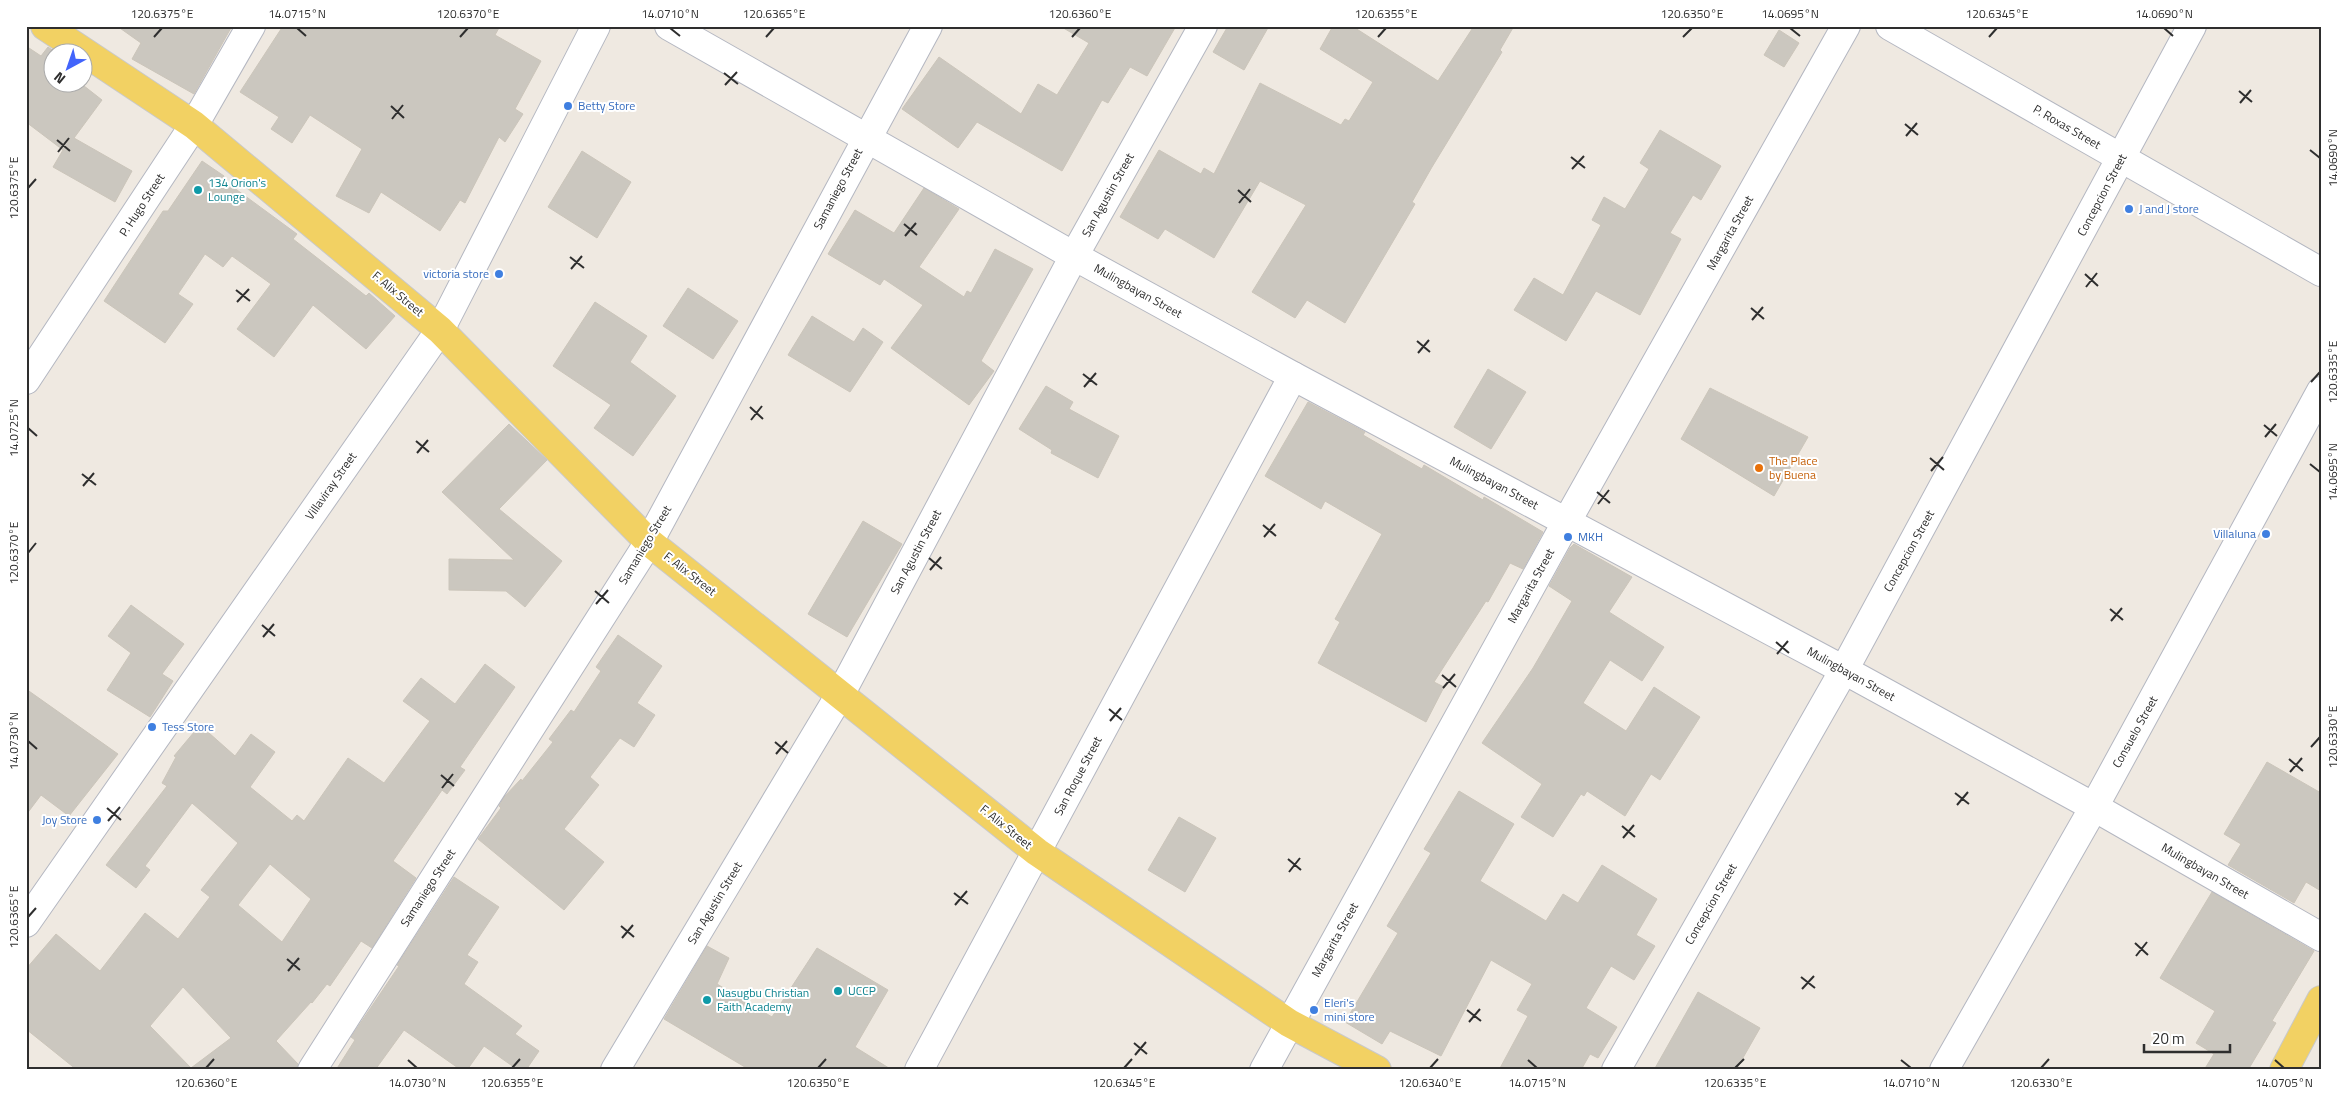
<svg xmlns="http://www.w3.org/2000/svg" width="2347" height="1096" font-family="'Titillium Web',sans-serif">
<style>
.building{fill:#cbc7bf;stroke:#cbc5ba;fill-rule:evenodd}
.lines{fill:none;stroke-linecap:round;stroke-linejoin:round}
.minor-casing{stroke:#b4b7c1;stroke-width:30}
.major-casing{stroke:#c9c9c9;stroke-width:30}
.minor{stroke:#fff;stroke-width:28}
.major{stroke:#f2d163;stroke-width:28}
.ticks{fill:none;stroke:#2e2e2e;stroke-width:2}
.shop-dot{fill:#3f7fe0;stroke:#fff;stroke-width:2}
.culture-dot{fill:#0f9aa8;stroke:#fff;stroke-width:2}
.food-dot{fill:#e8710a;stroke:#fff;stroke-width:2}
.labels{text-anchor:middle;stroke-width:4;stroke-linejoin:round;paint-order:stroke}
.shop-label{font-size:12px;fill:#366cbe;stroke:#fff;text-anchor:start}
.street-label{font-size:12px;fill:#2e2e2e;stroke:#fff}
.culture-label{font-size:12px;fill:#0d838f;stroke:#fff;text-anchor:start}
.food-label{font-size:12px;fill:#c56008;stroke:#fff;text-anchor:start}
.neatline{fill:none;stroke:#2e2e2e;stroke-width:2}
.ticks-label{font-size:12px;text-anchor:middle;fill:#2e2e2e}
</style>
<rect width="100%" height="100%" fill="#efe9e1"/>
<g class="building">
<path d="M 117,26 L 232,26 L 194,94 L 132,59 L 141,43 Z"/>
<path d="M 283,26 L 500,26 L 495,35 L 541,61 L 515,109 L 523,114 L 505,142 L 499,137 L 465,203 L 460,200 L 440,231 L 381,192 L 369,213 L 336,196 L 362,149 L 310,115 L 292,143 L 271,129 L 279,117 L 240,92 Z"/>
<path d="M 1060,26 L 1176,26 L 1147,76 L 1130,67 L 1108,103 L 1102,100 L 1062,171 L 977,122 L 958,148 L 902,109 L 939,57 L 1021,114 L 1038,84 L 1057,95 L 1089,43 Z"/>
<path d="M 1228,26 L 1269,26 L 1244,70 L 1213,52 Z"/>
<path d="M 1333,26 L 1352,26 L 1438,81 L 1474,26 L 1514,26 L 1500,50 L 1502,52 L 1432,167 L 1412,202 L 1415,204 L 1345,323 L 1307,300 L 1295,318 L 1252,292 L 1306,205 L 1260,181 L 1214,258 L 1165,229 L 1158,239 L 1120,217 L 1159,150 L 1201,174 L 1204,168 L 1214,174 L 1260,83 L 1341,125 L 1345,119 L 1349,121 L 1373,82 L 1320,49 Z"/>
<path d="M 1779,30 L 1799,43 L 1784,67 L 1764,55 Z"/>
<path d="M 26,46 L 41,56 L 48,47 L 55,52 L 52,52 L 52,82 L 79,82 L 102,100 L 74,138 L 132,171 L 115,202 L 53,167 L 63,150 L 26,122 Z"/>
<path d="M 1660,130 L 1721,166 L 1701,200 L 1693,195 L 1670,233 L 1681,239 L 1640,315 L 1596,291 L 1566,341 L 1514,310 L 1534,278 L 1563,295 L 1601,225 L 1592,220 L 1604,197 L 1625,209 L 1649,169 L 1640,163 Z"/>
<path d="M 582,151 L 631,182 L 597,238 L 548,207 Z"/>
<path d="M 202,161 L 224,176 L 222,179 L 297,234 L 293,239 L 366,296 L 369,293 L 395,316 L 366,349 L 313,305 L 274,357 L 237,329 L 271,284 L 232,256 L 223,267 L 205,254 L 178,294 L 193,304 L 165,343 L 104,301 L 163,211 L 168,211 Z"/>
<path d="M 924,188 L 959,209 L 919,267 L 964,297 L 967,291 L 971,293 L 995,249 L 1033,269 L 981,361 L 994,371 L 969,405 L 891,348 L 923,305 L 884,279 L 880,285 L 828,254 L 855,210 L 894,233 Z"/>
<path d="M 688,288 L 738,321 L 713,359 L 663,326 Z"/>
<path d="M 595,302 L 647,336 L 630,362 L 676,396 L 633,456 L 594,428 L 611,405 L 553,366 Z"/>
<path d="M 812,316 L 854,342 L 863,328 L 883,342 L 850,392 L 788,355 Z"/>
<path d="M 1488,369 L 1526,392 L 1491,449 L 1454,427 Z"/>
<path d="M 1046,386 L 1073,402 L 1069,409 L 1119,436 L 1098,478 L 1051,453 L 1052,450 L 1019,429 Z"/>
<path d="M 1710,388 L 1808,437 L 1774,496 L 1681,439 Z"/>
<path d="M 1308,402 L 1365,432 L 1363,435 L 1422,469 L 1424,465 L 1483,500 L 1484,497 L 1543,532 L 1523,569 L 1510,563 L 1488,602 L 1486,601 L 1434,682 L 1444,687 L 1426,722 L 1318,663 L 1340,622 L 1335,619 L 1382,534 L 1325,501 L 1321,509 L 1265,476 Z"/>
<path d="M 509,424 L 547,460 L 499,509 L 562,561 L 525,607 L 506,591 L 449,590 L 449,559 L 514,560 L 442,492 Z"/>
<path d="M 863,521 L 902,544 L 847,637 L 808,614 Z"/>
<path d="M 1574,544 L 1632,577 L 1609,612 L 1664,647 L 1642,681 L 1610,660 L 1583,703 L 1626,731 L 1654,687 L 1700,717 L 1660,780 L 1651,774 L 1625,816 L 1587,791 L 1584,796 L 1581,794 L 1553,837 L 1521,817 L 1542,784 L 1482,743 L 1533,668 L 1572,601 L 1549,586 L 1570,548 Z"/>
<path d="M 131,605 L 184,644 L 162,674 L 173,681 L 150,717 L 107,690 L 131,653 L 108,636 Z"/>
<path d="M 618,635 L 662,666 L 637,703 L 655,715 L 634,747 L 620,738 L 590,777 L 599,785 L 564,829 L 604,862 L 564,910 L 478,839 L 501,808 L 499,806 L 504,797 L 521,779 L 522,781 L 553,742 L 549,739 L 571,710 L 574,712 L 601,671 L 596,667 Z"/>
<path d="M 485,664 L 515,687 L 460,767 L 465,770 L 447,794 L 442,790 L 393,861 L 416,878 L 372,948 L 361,941 L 330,986 L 327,984 L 312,1003 L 311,1002 L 276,1041 L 298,1064 L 296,1070 L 77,1070 L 26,1029 L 26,969 L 56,934 L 100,971 L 145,913 L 178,939 L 210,897 L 201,890 L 238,843 L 192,803 L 145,866 L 150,870 L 136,888 L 106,865 L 167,786 L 162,783 L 176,757 L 174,756 L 200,725 L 235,756 L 251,734 L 275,752 L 250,787 L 292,821 L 297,815 L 304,821 L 348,758 L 384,783 L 430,721 L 403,701 L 421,678 L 455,704 ZM 270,864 L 311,899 L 282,942 L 238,905 ZM 183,987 L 231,1038 L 191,1068 L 150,1026 Z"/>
<path d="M 26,689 L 118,754 L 69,816 L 41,795 L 26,815 Z"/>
<path d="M 2267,762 L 2321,793 L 2321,891 L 2306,882 L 2294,903 L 2228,865 L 2241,844 L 2224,834 Z"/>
<path d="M 1459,791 L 1514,824 L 1480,881 L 1546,921 L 1563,894 L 1578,903 L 1602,865 L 1657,899 L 1636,935 L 1655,946 L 1634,980 L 1611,966 L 1586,1008 L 1617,1027 L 1598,1058 L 1590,1054 L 1581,1070 L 1499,1070 L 1528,1016 L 1517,1010 L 1532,984 L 1491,960 L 1441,1056 L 1390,1031 L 1382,1044 L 1345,1022 L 1398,933 L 1387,926 L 1431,853 L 1424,849 Z"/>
<path d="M 1179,817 L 1216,838 L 1185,892 L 1148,870 Z"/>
<path d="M 454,877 L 499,907 L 467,955 L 478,962 L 464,984 L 522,1026 L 515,1034 L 539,1051 L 526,1070 L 518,1070 L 484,1046 L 467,1070 L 461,1070 L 404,1030 L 375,1070 L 336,1070 L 355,1040 L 351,1037 L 399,966 L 397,965 Z"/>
<path d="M 2212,892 L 2314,951 L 2272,1021 L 2276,1023 L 2248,1070 L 2204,1070 L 2214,1054 L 2196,1043 L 2215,1011 L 2160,978 Z"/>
<path d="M 707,946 L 729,958 L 717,984 L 772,1017 L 817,948 L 888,990 L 855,1047 L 892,1070 L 750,1070 L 664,1019 Z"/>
<path d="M 1698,992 L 1760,1028 L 1736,1070 L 1654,1070 Z"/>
</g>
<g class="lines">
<g class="minor-casing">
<g id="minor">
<path d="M 669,26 L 1074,256 L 1293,376 L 1844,670 L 2094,807 L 2321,937"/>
<path d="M 1890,26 L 2321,272"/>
<path d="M 26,380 L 194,125 L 251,26"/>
<path d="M 26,923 L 440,330 L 596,26"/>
<path d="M 312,1070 L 649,542 L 928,26"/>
<path d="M 615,1070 L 841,693 L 1074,256 L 1203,26"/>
<path d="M 919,1070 L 1293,376"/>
<path d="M 1264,1070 L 1567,521 L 1846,26"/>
<path d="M 1616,1070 L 1844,670 L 2192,26"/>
<path d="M 1944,1070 L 2094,807 L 2321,391"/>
</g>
</g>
<g class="major-casing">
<g id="major">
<path d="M 45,26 L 194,125 L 440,330 L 649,542 L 1037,852 L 1289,1023 L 1377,1070"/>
<path d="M 2284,1070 L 2321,1000"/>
</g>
</g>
<use href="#minor" class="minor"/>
<use href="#major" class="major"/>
</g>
<path class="ticks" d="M 297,28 L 306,36M 670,28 L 680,36M 1790,28 L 1800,36M 2164,28 L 2173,36M 154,37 L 162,28M 460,37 L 468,28M 766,37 L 774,28M 1072,37 L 1080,28M 1378,37 L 1386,28M 1683,37 L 1692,28M 1989,37 L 1997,28M 724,73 L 738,84M 725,85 L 737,72M 2239,91 L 2252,102M 2240,103 L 2251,90M 391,106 L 404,118M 392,119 L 403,105M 1905,124 L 1918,135M 1906,136 L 1917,123M 57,140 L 70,151M 2310,150 L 2320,158M 58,152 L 69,138M 1571,157 L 1585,168M 1572,169 L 1584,156M 28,188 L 36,179M 1238,190 L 1251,202M 1239,203 L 1250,189M 904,224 L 917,235M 905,236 L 916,223M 570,257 L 584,268M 571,269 L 582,256M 2085,274 L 2098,286M 2086,287 L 2097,273M 236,290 L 250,301M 237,302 L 249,289M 1751,308 L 1764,319M 1752,320 L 1763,307M 1417,341 L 1430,352M 1418,353 L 1429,340M 1083,374 L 1097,385M 2311,382 L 2320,372M 1084,387 L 1096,373M 750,407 L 763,419M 751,420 L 762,406M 2264,425 L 2277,436M 28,428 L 37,436M 2265,437 L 2276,424M 416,441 L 429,452M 417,453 L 428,440M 1930,458 L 1944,470M 2310,464 L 2320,472M 1931,471 L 1943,457M 82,474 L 96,485M 83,486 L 94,473M 1597,492 L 1610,503M 1598,504 L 1609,490M 1263,525 L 1276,536M 1264,537 L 1275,524M 28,553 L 36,543M 929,558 L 942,569M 930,570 L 941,557M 595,591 L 609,603M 596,604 L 608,590M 2110,609 L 2123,620M 2111,621 L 2122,608M 262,625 L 275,636M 263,637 L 274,624M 1776,642 L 1789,653M 1777,654 L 1788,641M 1442,675 L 1456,687M 1443,688 L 1455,674M 1109,709 L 1122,720M 1110,721 L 1121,708M 28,741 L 37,749M 775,742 L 788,753M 2311,747 L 2320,737M 776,754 L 787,741M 2289,759 L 2303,771M 2290,772 L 2302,758M 441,775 L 454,786M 442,788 L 453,774M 1955,793 L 1969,804M 1957,805 L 1968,792M 107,808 L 121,820M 108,821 L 120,807M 1622,826 L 1635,837M 1623,838 L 1634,825M 1288,859 L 1301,870M 1289,872 L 1300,858M 954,893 L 968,904M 955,905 L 967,891M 28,917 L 36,908M 621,926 L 634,937M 622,938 L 633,925M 2135,943 L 2148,955M 2136,956 L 2147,942M 287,959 L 300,970M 288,971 L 299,958M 1801,977 L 1815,988M 1802,989 L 1814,976M 1467,1010 L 1481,1021M 1469,1022 L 1480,1009M 1134,1043 L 1147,1054M 1135,1055 L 1146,1042M 408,1060 L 417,1068M 1528,1060 L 1537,1068M 1901,1060 L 1911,1068M 2275,1060 L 2284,1068M 206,1068 L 214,1059M 512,1068 L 520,1059M 818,1068 L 826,1059M 1124,1068 L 1132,1059M 1430,1068 L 1438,1059M 1735,1068 L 1744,1059M 2041,1068 L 2049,1059"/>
<g class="shop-dot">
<circle cx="568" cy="106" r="5"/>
<circle cx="2129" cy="209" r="5"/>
<circle cx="499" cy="274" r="5"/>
<circle cx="2266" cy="534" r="5"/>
<circle cx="1568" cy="537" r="5"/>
<circle cx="152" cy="727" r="5"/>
<circle cx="97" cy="820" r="5"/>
<circle cx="1314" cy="1010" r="5"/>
</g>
<g class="culture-dot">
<circle cx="198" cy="190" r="5"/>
<circle cx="838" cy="991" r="5"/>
<circle cx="707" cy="1000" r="5"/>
</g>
<circle class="food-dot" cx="1759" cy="468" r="5"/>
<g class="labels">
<g class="shop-label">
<text x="578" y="110">Betty Store</text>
<text x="2139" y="213">J and J store</text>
<text x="489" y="278" text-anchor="end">victoria store</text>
<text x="2256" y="538" text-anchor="end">Villaluna</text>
<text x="1578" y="541">MKH</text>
<text x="162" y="731">Tess Store</text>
<text x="87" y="824" text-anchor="end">Joy Store</text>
<text x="1324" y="1007">Eleri's<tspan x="1324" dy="14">mini store</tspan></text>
</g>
<g class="street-label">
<text transform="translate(2067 127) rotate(30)" y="4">P. Roxas Street</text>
<text transform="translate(838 189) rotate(-62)" y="4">Samaniego Street</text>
<text transform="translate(1108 195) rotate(-61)" y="4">San Agustin Street</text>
<text transform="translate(2102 195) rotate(-62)" y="4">Concepcion Street</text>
<text transform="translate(142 205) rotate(-57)" y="4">P. Hugo Street</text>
<text transform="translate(1730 233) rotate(-61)" y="4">Margarita Street</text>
<text transform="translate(1138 291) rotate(29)" y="4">Mulingbayan Street</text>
<text transform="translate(398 294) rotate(40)" y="4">F. Alix Street</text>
<text transform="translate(1494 483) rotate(28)" y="4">Mulingbayan Street</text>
<text transform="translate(331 486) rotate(-55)" y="4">Villaviray Street</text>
<text transform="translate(645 545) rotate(-59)" y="4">Samaniego Street</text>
<text transform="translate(1909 551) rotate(-61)" y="4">Concepcion Street</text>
<text transform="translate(916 552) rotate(-62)" y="4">San Agustin Street</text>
<text transform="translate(690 574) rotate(38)" y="4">F. Alix Street</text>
<text transform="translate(1531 586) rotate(-61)" y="4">Margarita Street</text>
<text transform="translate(1851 674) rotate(29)" y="4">Mulingbayan Street</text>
<text transform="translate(2135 732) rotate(-61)" y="4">Consuelo Street</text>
<text transform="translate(1078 776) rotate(-62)" y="4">San Roque Street</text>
<text transform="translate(1006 827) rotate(39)" y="4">F. Alix Street</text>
<text transform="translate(2205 871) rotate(30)" y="4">Mulingbayan Street</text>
<text transform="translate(428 888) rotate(-57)" y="4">Samaniego Street</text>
<text transform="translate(715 903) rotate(-59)" y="4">San Agustin Street</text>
<text transform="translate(1711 904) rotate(-60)" y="4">Concepcion Street</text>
<text transform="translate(1335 940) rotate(-61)" y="4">Margarita Street</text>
</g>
<g class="culture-label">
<text x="208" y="187">134 Orion's<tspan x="208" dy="14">Lounge</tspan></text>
<text x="848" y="995">UCCP</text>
<text x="717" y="997">Nasugbu Christian<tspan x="717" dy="14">Faith Academy</tspan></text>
</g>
<g class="food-label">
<text x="1769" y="465">The Place<tspan x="1769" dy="14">by Buena</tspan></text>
</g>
</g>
<rect width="2347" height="1096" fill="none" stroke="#ffffff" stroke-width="55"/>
<g transform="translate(68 68) rotate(220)"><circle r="24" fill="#ffffff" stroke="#ababab"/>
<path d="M0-4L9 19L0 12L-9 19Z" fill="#4264fb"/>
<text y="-8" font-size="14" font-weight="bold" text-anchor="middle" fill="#2e2e2e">N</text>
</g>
<path d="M2144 1044v8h86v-8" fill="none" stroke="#2e2e2e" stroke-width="2.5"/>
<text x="2152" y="1044" font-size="15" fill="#2e2e2e" stroke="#ffffff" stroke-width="4" paint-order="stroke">20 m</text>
<rect x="28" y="28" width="2292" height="1040" class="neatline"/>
<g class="ticks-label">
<text x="162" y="18">120.6375°E</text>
<text x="297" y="18">14.0715°N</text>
<text x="468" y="18">120.6370°E</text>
<text x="670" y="18">14.0710°N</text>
<text x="774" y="18">120.6365°E</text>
<text x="1080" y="18">120.6360°E</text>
<text x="1386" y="18">120.6355°E</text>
<text x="1692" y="18">120.6350°E</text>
<text x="1790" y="18">14.0695°N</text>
<text x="1997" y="18">120.6345°E</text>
<text x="2164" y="18">14.0690°N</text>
<text transform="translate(2333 158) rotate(-90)" y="4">14.0690°N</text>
<text transform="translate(14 188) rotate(-90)" y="4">120.6375°E</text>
<text transform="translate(2333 372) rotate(-90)" y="4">120.6335°E</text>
<text transform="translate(14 428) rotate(-90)" y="4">14.0725°N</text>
<text transform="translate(2333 472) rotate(-90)" y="4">14.0695°N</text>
<text transform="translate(14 553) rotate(-90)" y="4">120.6370°E</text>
<text transform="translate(2333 737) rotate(-90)" y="4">120.6330°E</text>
<text transform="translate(14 741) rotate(-90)" y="4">14.0730°N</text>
<text transform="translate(14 917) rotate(-90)" y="4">120.6365°E</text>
<text x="206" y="1087">120.6360°E</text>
<text x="417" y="1087">14.0730°N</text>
<text x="512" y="1087">120.6355°E</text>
<text x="818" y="1087">120.6350°E</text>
<text x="1124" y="1087">120.6345°E</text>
<text x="1430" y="1087">120.6340°E</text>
<text x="1537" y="1087">14.0715°N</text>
<text x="1735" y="1087">120.6335°E</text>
<text x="1911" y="1087">14.0710°N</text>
<text x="2041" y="1087">120.6330°E</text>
<text x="2284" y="1087">14.0705°N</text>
</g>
</svg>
